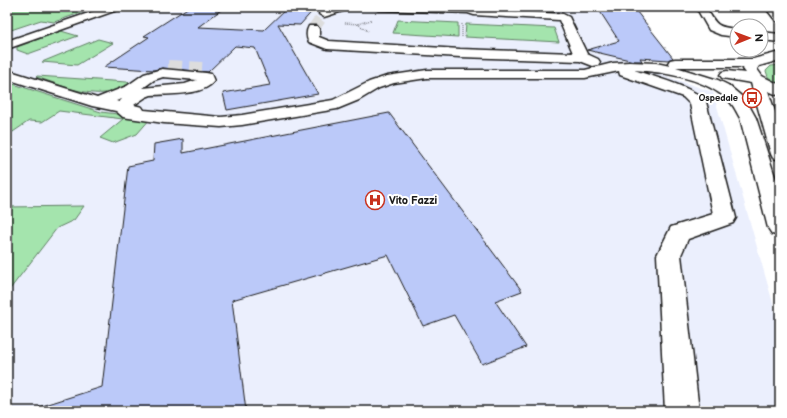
<svg xmlns="http://www.w3.org/2000/svg" width="787" height="418" font-family="'Balsamiq Sans',sans-serif">
<style>
.built{fill:#ebeffd}
.green{fill:#a4e4ad;stroke:#608064}
.building{fill:#bbc9f9;stroke:#1c1c1c}
.lines{fill:none;stroke-linecap:round;stroke-linejoin:round}
.minor-tunnel-far1{stroke:#ddd;stroke-width:12;stroke-dasharray:12 5.5;stroke-linecap:butt}
.minor-tunnel{stroke:#ddd;stroke-width:14;stroke-dasharray:14 8;stroke-linecap:butt}
.minor-casing{stroke:#1c1c1c;stroke-width:3}
.path{stroke:#1c1c1c;stroke-width:1.5;stroke-dasharray:0.5 1.5;stroke-linecap:butt}
.minor{fill:#fff;fill-rule:evenodd}
.labels{text-anchor:middle;stroke-width:4;stroke-linejoin:round;paint-order:stroke}
.far-poi-label{font-size:9px;font-weight:bold;fill:#1c1c1c;stroke:#fff;text-anchor:end}
.poi-label{font-size:11px;font-weight:bold;fill:#1c1c1c;stroke:#fff;text-anchor:start}
</style>
<rect width="100%" height="100%" fill="#fff"/>
<filter id="ink" filterUnits="userSpaceOnUse"><feTurbulence type="fractalNoise" baseFrequency=".025" numOctaves="2"/><feDisplacementMap in="SourceGraphic" scale="8" xChannelSelector="R" yChannelSelector="G"/><feConvolveMatrix kernelMatrix="1 2 1 2 8 2 1 2 1" color-interpolation-filters="sRGB"/></filter>
<g filter="url(#ink)">
<path class="built" d="M 7,7 L 681,7 L 633,7 L 675,60 L 641,60 L 648,70 L 713,92 L 780,328 L 780,411 L 7,411 Z"/>
<g class="green">
<path d="M 7,7 L 57,7 L 86,11 L 54,22 L 41,20 L 8,31 Z"/>
<path d="M 398,20 L 458,23 L 458,37 L 393,33 Z"/>
<path d="M 466,24 L 554,28 L 559,42 L 465,37 Z"/>
<path d="M 61,31 L 78,36 L 28,54 L 17,50 L 17,47 Z"/>
<path d="M 98,39 L 113,43 L 77,65 L 42,62 Z"/>
<path d="M 780,65 L 780,85 L 768,77 L 766,71 L 771,66 Z"/>
<path d="M 37,76 L 127,82 L 130,83 C 128,87 124,88 120,89 C 94,101 62,85 36,77 Z"/>
<path d="M 7,82 L 101,112 L 151,118 L 137,134 L 113,143 L 100,138 L 123,119 L 59,111 L 42,122 L 29,121 L 7,136 Z"/>
<path d="M 84,206 L 74,220 L 57,228 L 7,293 L 7,207 Z"/>
</g>
<g class="building">
<path d="M 189,7 L 225,7 L 198,27 L 264,30 L 288,7 L 316,7 L 300,25 L 278,24 L 318,94 L 227,110 L 223,93 L 270,85 L 255,48 L 235,46 L 208,72 L 162,68 L 154,70 L 104,67 L 149,37 L 144,36 Z"/>
<path d="M 597,7 L 633,7 L 673,58 L 668,60 L 640,58 L 642,61 L 634,61 L 587,50 L 619,41 Z"/>
<path d="M 389,113 L 522,291 L 495,301 L 526,347 L 482,364 L 454,315 L 423,326 L 388,255 L 232,300 L 246,411 L 39,411 L 39,407 L 102,387 L 128,166 L 153,161 L 154,144 L 183,139 L 183,153 Z"/>
</g>
<g class="lines">
<path class="minor-tunnel-far1" d="M 313,29 L 324,14"/>
<path class="minor-tunnel" d="M 168,67 L 202,69"/>
<g class="minor-casing">
<g id="minor">
<path d="M 106,7 L 121,7 L 120,9 L 7,49 L 7,41 Z"/>
<path d="M 334,7 L 350,7 L 349,9 L 324,17 L 319,14 L 320,12 Z"/>
<path d="M 373,7 L 472,7 L 476,9 L 563,14 L 569,17 L 587,54 L 598,59 L 600,62 L 598,65 L 593,66 L 580,61 L 460,57 L 327,49 L 309,42 C 306,38 306,31 309,26 L 317,26 L 319,29 L 319,37 L 329,41 L 460,49 L 573,53 L 559,20 L 474,15 L 468,13 L 378,10 Z"/>
<path d="M 696,7 L 706,7 C 716,25 716,27 737,29 L 737,37 L 721,35 L 709,30 Z"/>
<path d="M 765,7 L 776,7 L 780,12 L 780,22 L 776,21 Z"/>
<path d="M 761,32 L 780,34 L 780,42 L 761,40 Z"/>
<path d="M 780,52 L 780,60 L 759,66 L 757,69 L 762,76 L 780,85 L 780,96 L 768,91 L 780,126 L 780,160 L 773,158 L 771,154 L 751,83 L 722,78 L 720,75 L 722,72 L 727,71 L 746,73 L 743,69 L 744,67 L 676,67 L 718,80 L 728,85 L 746,100 L 756,118 L 780,192 L 780,236 L 772,234 L 768,228 L 740,118 C 737,113 734,106 730,102 C 708,79 665,72 634,70 C 653,77 695,87 706,102 L 736,218 L 733,223 L 688,239 L 681,255 L 699,411 L 665,411 L 657,255 L 671,227 L 713,214 L 690,104 L 683,97 L 620,75 L 619,71 L 585,78 L 427,78 L 394,83 L 379,88 L 359,100 L 337,109 L 242,125 L 221,127 L 164,123 L 129,118 L 123,117 L 116,111 L 92,106 L 7,79 L 7,70 L 97,98 L 127,86 L 144,74 L 162,69 L 206,73 L 211,74 L 214,81 C 204,96 168,94 151,95 L 146,97 L 134,105 L 142,107 L 144,110 L 221,117 L 242,115 L 333,100 L 369,82 L 387,76 L 427,70 L 585,70 L 613,63 L 629,62 L 656,63 L 670,66 L 668,63 L 670,60 L 675,59 L 753,59 ZM 163,77 L 197,80 L 185,84 L 143,88 L 154,80 ZM 122,99 L 119,102 L 116,101 Z"/>
</g>
</g>
<g class="path">
<path d="M 345,23 L 358,24 L 371,20"/>
<path d="M 358,24 L 368,31"/>
<path d="M 462,24 L 462,37"/>
</g>
<use href="#minor" class="minor"/>
</g>
</g>
<defs>
<g id="bus-ring" transform="scale(1)"><circle r="9.5" fill="#fff" stroke="#c8321e" stroke-width="1.5"/><path d="M-5-6H5V4H4V6H2V4H-2V6H-4V4H-5ZM-3.5-4V0h7V-4ZM-3.5 1.2v1.5H-2V1.2ZM2 1.2v1.5H3.5V1.2Z" fill="#c8321e"/></g>
<g id="hospital-ring" transform="scale(1)"><circle r="9.5" fill="#fff" stroke="#c8321e" stroke-width="1.5"/><path d="M-5-5h3v3.5h4V-5h3V5h-3V1.5h-4V5h-3Z" fill="#c8321e"/></g>
</defs>
<g fill-rule="evenodd">
<use href="#bus-ring" x="752" y="98"/>
<use href="#hospital-ring" x="375" y="200"/>
</g>
<g class="labels">
<g class="far-poi-label">
<text x="738" y="101">Ospedale</text>
</g>
<g class="poi-label">
<text x="389" y="204">Vito Fazzi</text>
</g>
</g>
<rect width="787" height="418" fill="none" stroke="#fff" stroke-width="24"/>
<rect x="12" y="12" width="763" height="394" fill="none" stroke="#1c1c1c" stroke-width="1.5" filter="url(#ink)"/>
<g transform="translate(749 38) rotate(89)"><circle r="19" fill="#ffffff" stroke="#a4a4a4"/>
<path d="M0-3L7 15L0 10L-7 15Z" fill="#c8321e"/>
<text y="-6" font-size="11" font-weight="bold" text-anchor="middle" fill="#1c1c1c">N</text>
</g>
</svg>
